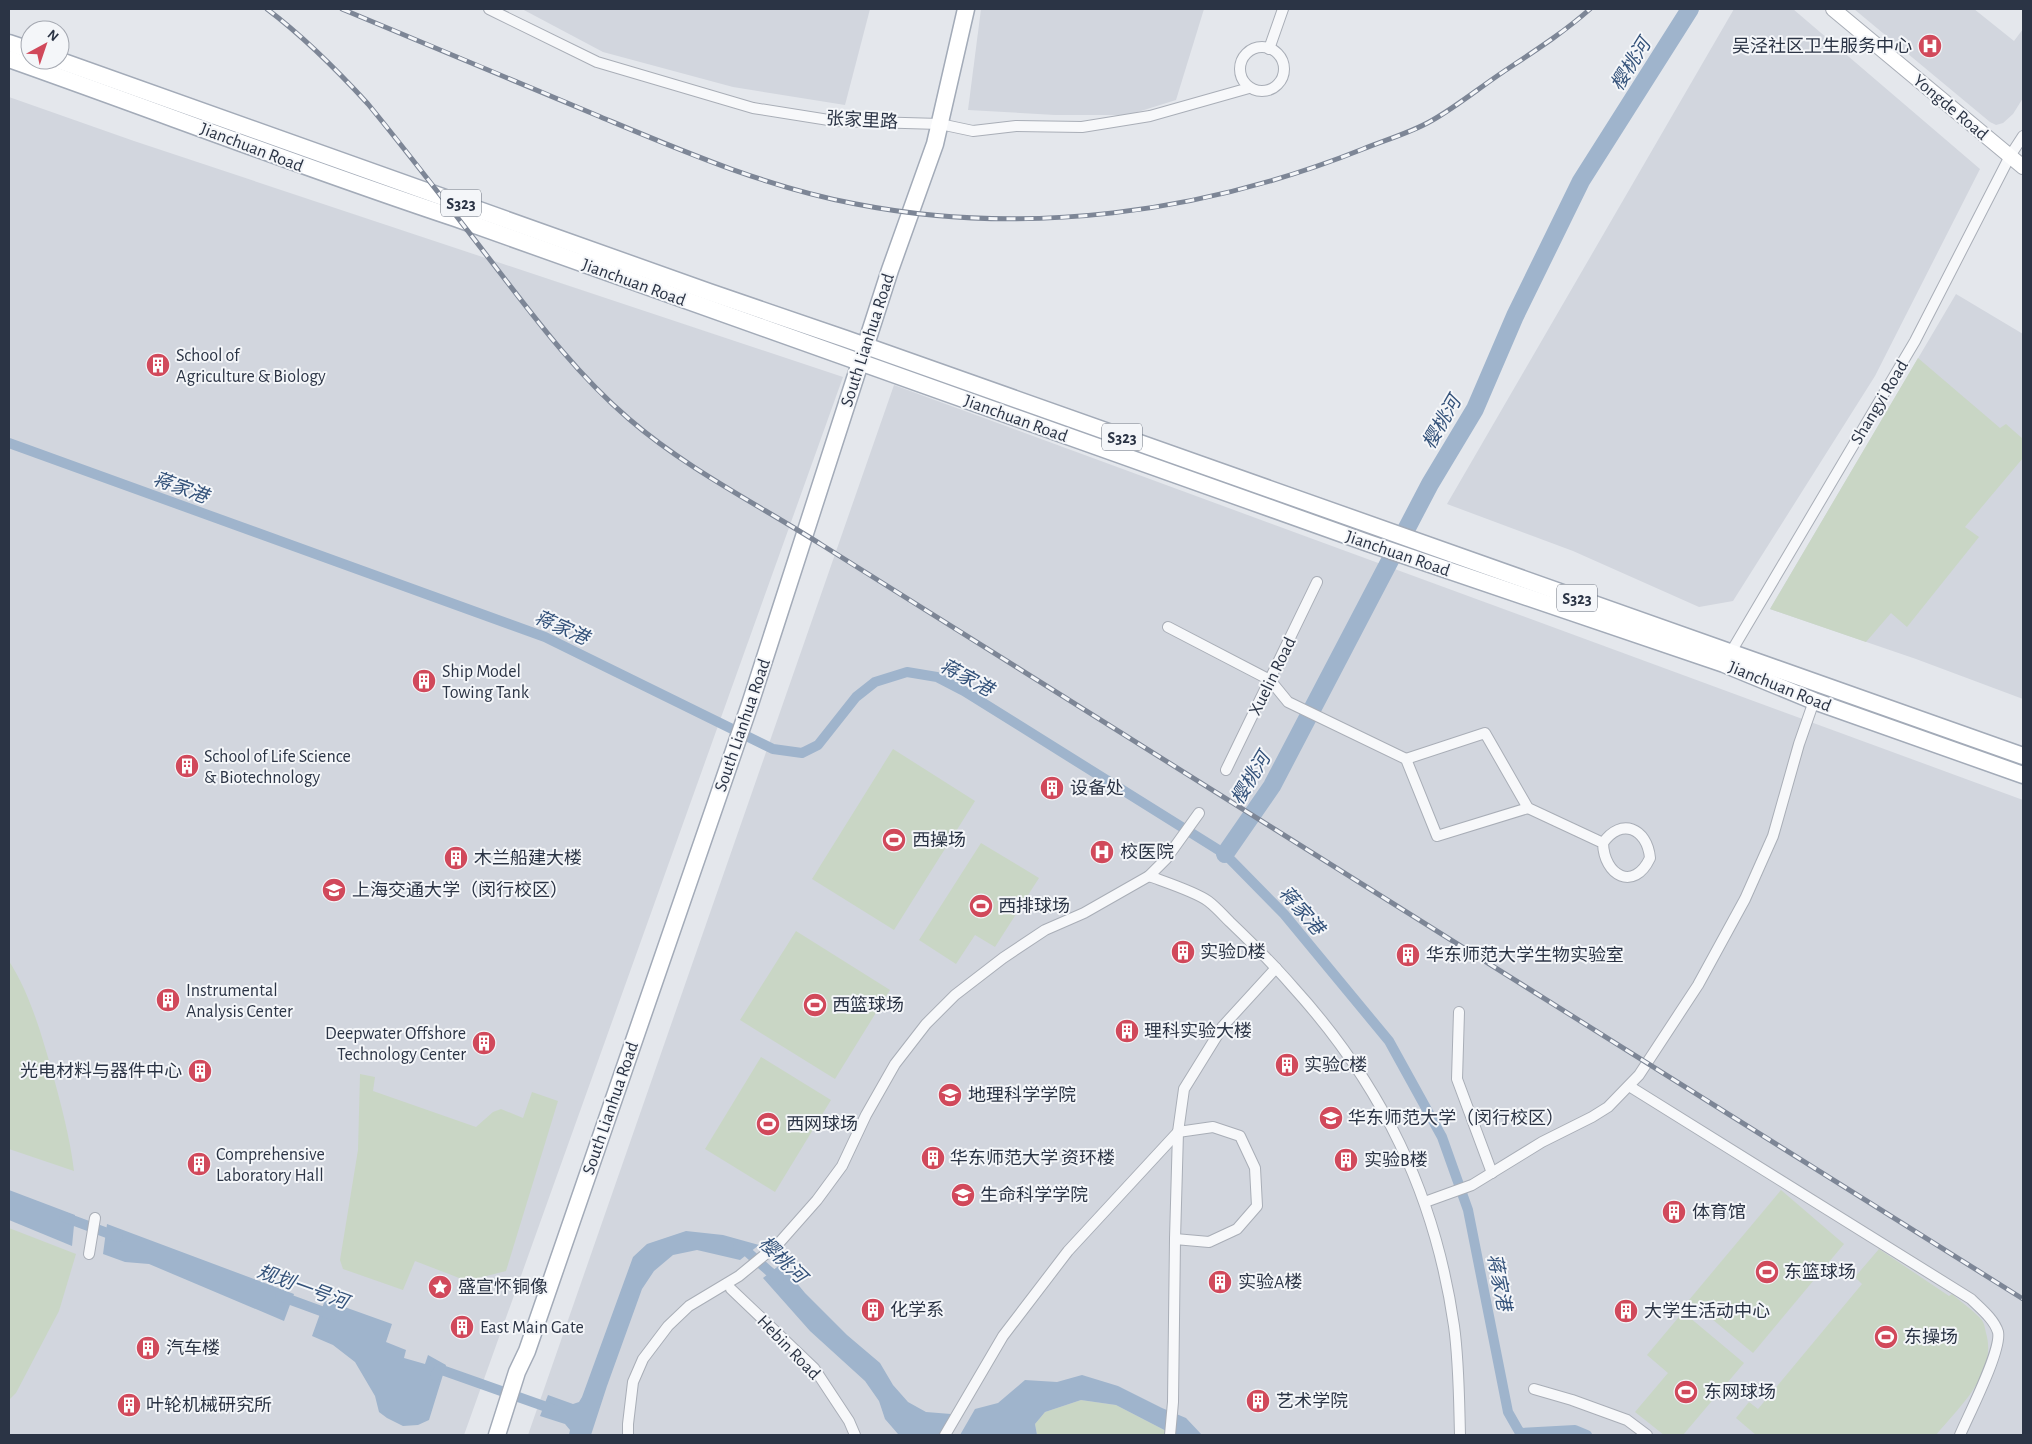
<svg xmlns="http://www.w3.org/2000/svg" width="2032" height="1444" font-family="'Alegreya Sans','Noto Sans SC',sans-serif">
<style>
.built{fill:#d2d6de}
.green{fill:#c9d6c5}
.water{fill:#9fb4cc}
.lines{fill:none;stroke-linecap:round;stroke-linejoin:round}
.canal{stroke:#9fb4cc;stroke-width:10}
.river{stroke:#9fb4cc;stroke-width:18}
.street-casing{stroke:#a9aeb7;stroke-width:12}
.secondary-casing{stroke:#a9aeb7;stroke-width:16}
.primary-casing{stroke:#a3abb8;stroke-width:19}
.street{stroke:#f7f8fa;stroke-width:10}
.secondary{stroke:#fff;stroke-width:14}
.primary{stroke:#fff;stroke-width:16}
.rail-casing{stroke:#7d8696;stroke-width:5}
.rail{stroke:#f4f6f9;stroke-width:3;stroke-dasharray:9;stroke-linecap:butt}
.labels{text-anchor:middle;stroke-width:4;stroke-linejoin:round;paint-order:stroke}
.shield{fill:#f4f6f9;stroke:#676e7b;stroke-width:1}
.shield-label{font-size:16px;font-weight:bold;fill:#2b3445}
.poi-label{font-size:18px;fill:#2b3445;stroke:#f4f6f9;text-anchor:start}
.street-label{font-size:18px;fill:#2b3445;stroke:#f4f6f9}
.water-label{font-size:19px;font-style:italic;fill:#34527a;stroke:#f4f6f9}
</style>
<rect width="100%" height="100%" fill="#e4e7ec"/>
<g class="built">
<path d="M 522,9 L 870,9 L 845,105 L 733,87 L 603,52 Z"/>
<path d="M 981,9 L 1204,9 L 1176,100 L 1128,115 L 1055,115 L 968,110 Z"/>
<path d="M 1734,9 L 1793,9 L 1980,169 L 1875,376 L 1733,601 L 1699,607 L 1573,551 L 1447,504 Z"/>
<path d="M 1854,9 L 1974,9 L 2014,41 L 2023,29 L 2023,98 L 2013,114 L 2003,123 L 1996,125 L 1990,122 Z"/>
<path d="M 9,97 L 134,141 L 843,377 L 464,1435 L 9,1435 Z"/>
<path d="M 1956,294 L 2023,334 L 2023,699 L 1916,659 L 1770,609 Z"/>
<path d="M 894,385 L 2023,800 L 2023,1435 L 528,1435 Z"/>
</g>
<g class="green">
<path d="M 1918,358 L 2000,428 L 2006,424 L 2023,439 L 2023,458 L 1965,527 L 1979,537 L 1907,627 L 1891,613 L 1866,642 L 1770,609 Z"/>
<path d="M 893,749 L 975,801 L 894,930 L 812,879 Z"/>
<path d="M 981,843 L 1039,878 L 995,947 L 975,935 L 956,964 L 919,940 Z"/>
<path d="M 796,931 L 890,990 L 835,1079 L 740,1020 Z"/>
<path d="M 9,961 C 30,994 41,1033 52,1071 C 61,1105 70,1137 74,1171 L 9,1149 Z"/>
<path d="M 761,1057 L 831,1100 L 775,1192 L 705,1149 Z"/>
<path d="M 360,1074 L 375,1077 L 373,1091 L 476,1127 L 493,1112 L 501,1109 L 523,1118 L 532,1092 L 558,1101 L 506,1271 L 467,1281 L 415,1261 L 403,1290 L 343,1269 L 340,1260 L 358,1150 Z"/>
<path d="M 1781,1190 L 1844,1244 L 1753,1353 L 1689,1300 Z"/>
<path d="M 9,1228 L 76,1254 L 59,1311 L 16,1393 L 9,1400 Z"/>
<path d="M 1879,1249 L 1949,1296 L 1952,1294 C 1961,1302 1973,1310 1981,1319 C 1984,1322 1985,1328 1986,1333 C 1998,1373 1958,1408 1936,1435 L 1756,1435 L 1736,1418 L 1749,1402 L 1758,1409 L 1862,1284 L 1855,1277 Z"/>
<path d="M 1683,1312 L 1744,1363 L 1683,1435 L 1664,1435 L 1635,1412 L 1668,1373 L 1647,1355 Z"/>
<path d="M 1081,1400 L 1116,1405 L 1174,1435 L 1037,1435 L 1035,1424 L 1045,1412 Z"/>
</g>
<g class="water">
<path d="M 9,1190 L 75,1215 L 72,1246 L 9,1220 Z"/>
<path d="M 107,1224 L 294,1294 L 284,1321 L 149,1264 L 125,1262 L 103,1254 Z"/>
<path d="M 686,1231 L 723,1235 L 759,1245 L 740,1260 L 697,1250 L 673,1255 L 654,1271 L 642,1289 L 607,1386 L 591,1435 L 569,1435 L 570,1430 L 565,1424 L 540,1416 L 548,1395 L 573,1404 L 579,1402 L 582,1397 L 633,1257 L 647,1244 Z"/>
<path d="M 781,1264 L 805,1293 L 847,1335 L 880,1363 L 893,1385 L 908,1402 L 926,1412 L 951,1414 L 939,1435 L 900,1435 L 898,1434 L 885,1419 L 879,1401 L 865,1381 L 810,1331 L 763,1278 Z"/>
<path d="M 325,1300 L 392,1324 L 386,1342 L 406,1350 L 404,1358 L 425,1364 L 428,1355 L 446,1365 L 429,1420 L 418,1425 L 403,1426 L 387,1418 L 379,1412 L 375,1396 L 355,1362 L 333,1345 L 312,1336 Z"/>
<path d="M 1082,1375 L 1118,1386 L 1162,1408 L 1186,1418 L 1202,1435 L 1174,1435 L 1116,1405 L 1081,1400 L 1045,1412 L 1035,1424 L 1037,1435 L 960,1435 L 975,1409 L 998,1403 L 1025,1380 L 1057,1382 Z"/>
</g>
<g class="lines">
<g class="canal">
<path d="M 9,443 L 545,637 L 773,749 L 802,753 L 818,745 L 856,697 L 875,682 L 907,672 L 937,677 L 964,691 L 1225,854 L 1284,914 L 1389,1041 L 1442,1137 L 1468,1210 L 1508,1412 L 1520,1433 L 1575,1430 L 1587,1435"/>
<path d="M 64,1217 L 118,1237"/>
<path d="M 738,1247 L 743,1248 L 779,1280"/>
<path d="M 280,1296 L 332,1315"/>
<path d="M 435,1376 L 439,1369 L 555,1410"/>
</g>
<path class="river" d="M 1225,854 L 1272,786 L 1430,484 L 1475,409 L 1515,316 L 1581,181 L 1690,9"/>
<g class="street-casing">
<g id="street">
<path d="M 489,9 L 597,62 L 753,108 L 835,121 L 940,124 L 973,131 L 1016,126 L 1082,127 L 1150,116 L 1249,88"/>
<circle cx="1262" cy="69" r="22"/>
<path d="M 1269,49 L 1283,9"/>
<path d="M 1168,627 L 1270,680 L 1288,702 L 1406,759 L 1437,836 L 1528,808"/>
<path d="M 1728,657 L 1915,341 L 2010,156 L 2023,136"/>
<path d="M 1406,759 L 1485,733 L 1528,808 L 1603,843 C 1604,876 1634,892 1650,858 C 1647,828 1621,817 1603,843"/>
<path d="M 1226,770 L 1317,582"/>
<path d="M 1149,876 C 1165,882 1196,892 1208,901 C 1216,907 1223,915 1230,922 C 1252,943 1273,964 1293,987 C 1382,1085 1435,1194 1454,1326 C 1459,1362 1459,1399 1460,1435"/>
<path d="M 1459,1012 L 1457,1079 L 1492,1173"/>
<path d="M 1629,1086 L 1971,1299 C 1980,1308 1994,1319 1998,1332 C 2002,1350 1968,1416 1960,1435"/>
<path d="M 1425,1202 L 1472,1185 L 1542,1142 L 1592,1117 L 1608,1107 L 1639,1075 L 1698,985 L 1745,899 L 1773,836 L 1799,744 L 1814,701"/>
<path d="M 1175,1239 L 1178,1132 L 1184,1089 L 1223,1026 L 1276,968"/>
<path d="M 89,1254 L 95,1218"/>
<path d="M 731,1289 L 814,1368 L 849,1421 L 855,1435"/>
<path d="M 1534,1389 L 1572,1400 L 1627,1420 L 1647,1435"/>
<path d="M 628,1435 L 628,1424 L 633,1382 L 643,1359 L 668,1326 L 689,1306 L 739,1276 L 779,1243 L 817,1200 L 842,1166 L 866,1115 L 895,1064 L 926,1024 L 955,995 L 1003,958 L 1045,930 L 1084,913 L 1149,876 L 1166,859 L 1199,813"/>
<path d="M 945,1435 L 1003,1336 L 1068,1251 L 1178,1132 L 1213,1127 L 1240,1136 L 1255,1168 L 1257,1206 L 1237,1229 L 1209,1242 L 1175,1239 L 1173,1402 L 1170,1435"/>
</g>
</g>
<g class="secondary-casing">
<path id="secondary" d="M 1833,9 L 2023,167"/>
</g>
<g class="primary-casing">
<g id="primary">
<path d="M 9,43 L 30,50"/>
<path d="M 9,59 C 159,112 307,169 458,219 L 1368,543 L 1724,664 L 1814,701 L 2023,775"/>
<path d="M 58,60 L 709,292 L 846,339 L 2023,756"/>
<path d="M 497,1435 L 517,1372 L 527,1351 L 750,704 L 890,270 L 935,144 L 966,9"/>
</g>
</g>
<use href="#street" class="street"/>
<use href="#secondary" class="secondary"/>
<use href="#primary" class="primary"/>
<g class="rail-casing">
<g id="rail">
<path d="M 267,9 C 304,37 337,70 368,104 C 414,160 457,217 501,274 C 540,325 580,377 629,419 C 687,469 757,504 822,545 L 2023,1299"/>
<path d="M 342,9 C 426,44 511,79 596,115 C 680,150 765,187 856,204 C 1025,237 1203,213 1363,149 C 1385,140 1410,133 1431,121 C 1456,107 1479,88 1503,72 C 1533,52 1563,33 1590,9"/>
</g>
</g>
<use href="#rail" class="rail"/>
</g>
<defs>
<g id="hospital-disc" transform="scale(1.25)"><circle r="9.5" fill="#d1495b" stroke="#f4f6f9"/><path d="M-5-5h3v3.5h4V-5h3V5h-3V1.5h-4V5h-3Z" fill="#fff"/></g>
<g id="building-disc" transform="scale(1.25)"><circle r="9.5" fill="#d1495b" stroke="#f4f6f9"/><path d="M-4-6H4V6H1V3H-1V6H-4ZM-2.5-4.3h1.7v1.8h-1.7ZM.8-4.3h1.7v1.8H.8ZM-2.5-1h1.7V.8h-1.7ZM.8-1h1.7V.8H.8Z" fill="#fff"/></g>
<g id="stadium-disc" transform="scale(1.25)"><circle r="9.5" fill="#d1495b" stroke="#f4f6f9"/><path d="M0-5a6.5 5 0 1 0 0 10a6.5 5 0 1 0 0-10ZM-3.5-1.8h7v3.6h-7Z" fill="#fff"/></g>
<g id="university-disc" transform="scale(1.25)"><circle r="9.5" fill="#d1495b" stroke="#f4f6f9"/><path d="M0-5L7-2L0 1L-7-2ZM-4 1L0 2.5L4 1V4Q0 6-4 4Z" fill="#fff"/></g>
<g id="sight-disc" transform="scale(1.25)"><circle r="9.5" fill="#d1495b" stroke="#f4f6f9"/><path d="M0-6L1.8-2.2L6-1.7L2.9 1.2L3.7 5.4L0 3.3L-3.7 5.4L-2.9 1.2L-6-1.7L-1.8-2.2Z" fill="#fff"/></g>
</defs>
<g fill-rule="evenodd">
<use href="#hospital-disc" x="1930" y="46"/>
<use href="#building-disc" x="158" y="365"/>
<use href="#building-disc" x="424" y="681"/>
<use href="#building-disc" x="187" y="766"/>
<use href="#building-disc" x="1052" y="788"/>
<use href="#stadium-disc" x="894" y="840"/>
<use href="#hospital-disc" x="1102" y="852"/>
<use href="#building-disc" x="456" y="858"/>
<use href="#university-disc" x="334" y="890"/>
<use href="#stadium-disc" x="981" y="906"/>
<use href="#building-disc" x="1183" y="952"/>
<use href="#building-disc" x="1408" y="955"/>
<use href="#building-disc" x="168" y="1000"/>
<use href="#stadium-disc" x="815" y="1005"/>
<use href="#building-disc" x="1127" y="1031"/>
<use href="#building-disc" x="484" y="1043"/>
<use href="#building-disc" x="1287" y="1065"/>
<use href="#building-disc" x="200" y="1071"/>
<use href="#university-disc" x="950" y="1095"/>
<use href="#university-disc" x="1331" y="1118"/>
<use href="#stadium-disc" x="768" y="1124"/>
<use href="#building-disc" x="933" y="1158"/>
<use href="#building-disc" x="1346" y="1160"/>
<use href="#building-disc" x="199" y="1164"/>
<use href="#university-disc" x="963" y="1195"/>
<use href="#building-disc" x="1674" y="1212"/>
<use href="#stadium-disc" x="1767" y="1272"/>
<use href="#building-disc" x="1220" y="1282"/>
<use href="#sight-disc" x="440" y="1287"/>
<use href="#building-disc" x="873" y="1310"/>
<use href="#building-disc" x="1626" y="1311"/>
<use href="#building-disc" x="462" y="1327"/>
<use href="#stadium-disc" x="1886" y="1337"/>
<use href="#building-disc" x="148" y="1348"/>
<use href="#stadium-disc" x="1686" y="1392"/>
<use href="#building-disc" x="1258" y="1401"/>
<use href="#building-disc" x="129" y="1405"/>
</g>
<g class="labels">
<g class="shield">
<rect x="441" y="189.5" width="40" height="27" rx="4"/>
<rect x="1102" y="423.5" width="40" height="27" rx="4"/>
<rect x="1557" y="584.5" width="40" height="27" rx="4"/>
</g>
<g class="shield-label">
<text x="461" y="209">S323</text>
<text x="1122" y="443">S323</text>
<text x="1577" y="604">S323</text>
</g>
<g class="poi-label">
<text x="1912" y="52" text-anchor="end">吴泾社区卫生服务中心</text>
<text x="176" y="361">School of<tspan x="176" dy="21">Agriculture &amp; Biology</tspan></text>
<text x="442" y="677">Ship Model<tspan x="442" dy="21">Towing Tank</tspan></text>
<text x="204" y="762">School of Life Science<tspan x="204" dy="21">&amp; Biotechnology</tspan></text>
<text x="1070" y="794">设备处</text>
<text x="912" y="846">西操场</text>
<text x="1120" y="858">校医院</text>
<text x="474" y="864">木兰船建大楼</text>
<text x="352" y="896">上海交通大学（闵行校区）</text>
<text x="998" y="912">西排球场</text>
<text x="1200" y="958">实验D楼</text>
<text x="1426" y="961">华东师范大学生物实验室</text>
<text x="186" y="996">Instrumental<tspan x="186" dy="21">Analysis Center</tspan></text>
<text x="832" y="1011">西篮球场</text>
<text x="1144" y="1037">理科实验大楼</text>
<text x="466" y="1039" text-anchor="end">Deepwater Offshore<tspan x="466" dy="21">Technology Center</tspan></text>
<text x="1304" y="1071">实验C楼</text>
<text x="182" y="1077" text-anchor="end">光电材料与器件中心</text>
<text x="968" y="1101">地理科学学院</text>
<text x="1348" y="1124">华东师范大学（闵行校区）</text>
<text x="786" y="1130">西网球场</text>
<text x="216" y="1160">Comprehensive<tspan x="216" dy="21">Laboratory Hall</tspan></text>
<text x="950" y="1164">华东师范大学 资环楼</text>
<text x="1364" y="1166">实验B楼</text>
<text x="980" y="1201">生命科学学院</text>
<text x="1692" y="1218">体育馆</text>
<text x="1784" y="1278">东篮球场</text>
<text x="1238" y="1288">实验A楼</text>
<text x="458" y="1293">盛宣怀铜像</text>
<text x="890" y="1316">化学系</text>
<text x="1644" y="1317">大学生活动中心</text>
<text x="480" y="1333">East Main Gate</text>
<text x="1904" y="1343">东操场</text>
<text x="166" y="1354">汽车楼</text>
<text x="1704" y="1398">东网球场</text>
<text x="1276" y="1407">艺术学院</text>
<text x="146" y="1411">叶轮机械研究所</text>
</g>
<g class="street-label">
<text transform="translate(1951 107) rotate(40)" y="6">Yongde Road</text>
<text transform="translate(862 120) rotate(3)" y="6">张家里路</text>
<text transform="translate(252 147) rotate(21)" y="6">Jianchuan Road</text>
<text transform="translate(634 282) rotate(20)" y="6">Jianchuan Road</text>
<text transform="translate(867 340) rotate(-72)" y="6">South Lianhua Road</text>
<text transform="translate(1879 402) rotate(-59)" y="6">Shangyi Road</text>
<text transform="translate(1016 418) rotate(20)" y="6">Jianchuan Road</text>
<text transform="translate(1398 553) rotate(19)" y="6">Jianchuan Road</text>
<text transform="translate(1272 676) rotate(-64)" y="6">Xuelin Road</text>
<text transform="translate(1780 686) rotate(22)" y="6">Jianchuan Road</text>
<text transform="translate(742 725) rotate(-71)" y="6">South Lianhua Road</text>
<text transform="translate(610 1108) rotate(-71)" y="6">South Lianhua Road</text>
<text transform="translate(789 1347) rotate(46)" y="6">Hebin Road</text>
</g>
<g class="water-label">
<text transform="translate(1630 64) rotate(-58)" y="7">樱桃河</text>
<text transform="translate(1441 422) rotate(-60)" y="7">樱桃河</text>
<text transform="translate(181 487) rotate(20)" y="7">蒋家港</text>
<text transform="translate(562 627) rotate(24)" y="7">蒋家港</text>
<text transform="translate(967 677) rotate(28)" y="7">蒋家港</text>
<text transform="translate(1250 778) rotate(-59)" y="7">樱桃河</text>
<text transform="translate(1302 910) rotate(49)" y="7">蒋家港</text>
<text transform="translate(783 1259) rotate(44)" y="7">樱桃河</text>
<text transform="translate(1500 1282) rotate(79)" y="7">蒋家港</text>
<text transform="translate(303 1286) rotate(20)" y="7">规划一号河</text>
</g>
</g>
<rect width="2032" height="1444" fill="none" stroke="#2b3445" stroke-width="20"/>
<g transform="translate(45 45) rotate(40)"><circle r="24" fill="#f4f6f9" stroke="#a4a8b1"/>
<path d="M0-4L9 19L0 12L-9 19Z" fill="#d1495b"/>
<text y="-8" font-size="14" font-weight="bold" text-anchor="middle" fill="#2b3445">N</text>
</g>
</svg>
